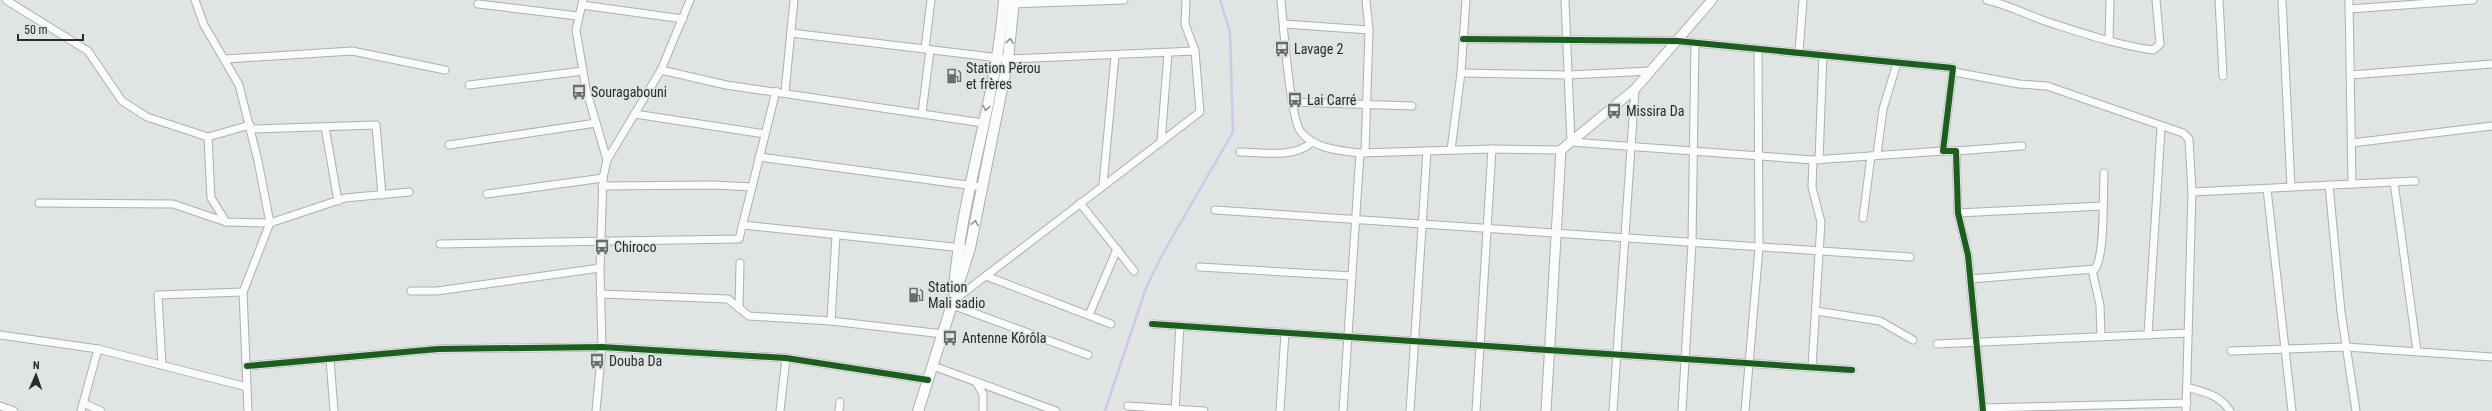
<svg xmlns="http://www.w3.org/2000/svg" width="2492" height="411" font-family="'Roboto Condensed',sans-serif">
<style>
.lines{fill:none;stroke-linecap:round;stroke-linejoin:round}
.stream{stroke:#cec9e9;stroke-width:2.5}
.minor-casing{stroke:#adb0ae;stroke-width:9}
.tertiary-casing{stroke:#adb0ae;stroke-width:11}
.secondary-casing{stroke:#adb0ae;stroke-width:12}
.minor{stroke:#fafbfb;stroke-width:7}
.tertiary{stroke:#fafbfb;stroke-width:9}
.secondary{stroke:#fafbfb;stroke-width:10}
.cycleway-casing{stroke:#dfe5e2;stroke-width:8}
.cycleway{stroke:#1b5e20;stroke-width:6}
.oneway{stroke:#929492}
.labels{text-anchor:middle;stroke-width:3;stroke-linejoin:round;paint-order:stroke}
.poi-label{font-size:14px;fill:#292c2a;stroke:#dfe5e2;text-anchor:start}
</style>
<rect width="100%" height="100%" fill="#e0e4e2"/>
<g class="lines">
<path class="stream" d="M 1105,411 L 1146,288 L 1162,255 L 1233,132 L 1230,32 L 1220,0"/>
<g class="minor-casing">
<g id="minor">
<path d="M 6,0 L 88,51 L 122,101 L 147,117 L 208,137 L 250,125"/>
<path d="M 195,0 L 204,25 L 239,85 L 258,161 L 270,223 L 243,292 L 248,411"/>
<path d="M 583,0 L 576,30 L 586,89 L 607,160 L 603,178 L 600,268 L 602,347 L 596,411"/>
<path d="M 1281,0 C 1283,22 1290,119 1301,132 C 1314,149 1341,151 1360,153 L 1492,149 L 1561,150"/>
<path d="M 1565,0 L 1571,142 L 1813,160 L 1943,151"/>
<path d="M 1987,0 C 2009,5 2027,15 2048,22 C 2082,33 2117,45 2153,50 L 2160,44 L 2156,0"/>
<path d="M 2219,0 L 2223,76"/>
<path d="M 2282,0 L 2291,187"/>
<path d="M 2349,0 L 2352,184"/>
<path d="M 478,4 L 578,16"/>
<path d="M 1010,4 L 1124,0"/>
<path d="M 582,5 L 683,19"/>
<path d="M 2349,9 L 2473,0"/>
<path d="M 1284,24 L 1369,30"/>
<path d="M 791,33 L 1008,59 L 1195,51"/>
<path d="M 1463,39 L 1677,41 L 1953,68 L 1943,151 L 1956,151 L 1958,213 L 1968,255 L 1983,411"/>
<path d="M 2109,41 L 2110,0"/>
<path d="M 925,49 L 931,0"/>
<path d="M 1799,52 L 1803,0"/>
<path d="M 226,59 L 352,51 L 445,70"/>
<path d="M 661,70 L 726,85 L 983,123"/>
<path d="M 1954,72 L 2019,84 L 2047,86 L 2183,133 L 2189,139 L 2192,192 L 2186,411"/>
<path d="M 1461,73 L 1568,75 L 1651,71"/>
<path d="M 2350,75 L 2492,64"/>
<path d="M 469,85 L 583,71"/>
<path d="M 785,92 L 794,0"/>
<path d="M 1292,102 L 1412,106"/>
<path d="M 922,113 L 930,50"/>
<path d="M 635,114 L 765,134"/>
<path d="M 325,127 L 338,201"/>
<path d="M 251,129 L 376,125 L 382,195"/>
<path d="M 208,137 L 211,198 L 226,222"/>
<path d="M 1161,142 L 1168,53"/>
<path d="M 2352,143 L 2492,126"/>
<path d="M 449,145 L 596,123"/>
<path d="M 1451,150 L 1461,73 L 1466,0"/>
<path d="M 1956,151 L 2022,146"/>
<path d="M 1240,152 C 1263,152 1294,159 1312,142"/>
<path d="M 1365,153 L 1369,30 L 1366,0"/>
<path d="M 1877,155 L 1883,109 L 1897,63"/>
<path d="M 759,157 L 982,187"/>
<path d="M 607,160 L 661,70 L 690,0"/>
<path d="M 1819,160 L 1823,54"/>
<path d="M 2394,182 L 2417,351"/>
<path d="M 1103,185 L 1115,56"/>
<path d="M 2329,185 L 2341,312 L 2356,411"/>
<path d="M 602,186 L 713,185 L 752,187"/>
<path d="M 2267,189 L 2292,411"/>
<path d="M 2192,192 L 2415,181"/>
<path d="M 487,194 L 603,178"/>
<path d="M 39,203 L 173,204 L 226,222 L 270,223 L 345,198 L 409,192"/>
<path d="M 1080,203 L 1134,271"/>
<path d="M 1215,210 L 1910,257"/>
<path d="M 1958,213 L 2102,206"/>
<path d="M 1863,218 L 1871,156"/>
<path d="M 743,225 L 963,248"/>
<path d="M 440,244 L 739,239 L 776,91"/>
<path d="M 1200,267 L 1352,276"/>
<path d="M 2092,270 L 2100,305 L 2101,337"/>
<path d="M 986,276 L 1111,324"/>
<path d="M 1970,279 L 2095,269 C 2105,256 2103,193 2104,173"/>
<path d="M 411,291 L 437,291 L 600,268"/>
<path d="M 600,294 L 728,299 L 749,316 L 831,321 L 943,334"/>
<path d="M 953,301 L 1200,112 L 1195,51 L 1185,24 L 1186,0"/>
<path d="M 952,305 L 1088,355"/>
<path d="M 739,308 L 740,263"/>
<path d="M 1816,311 L 1880,321 L 1913,340"/>
<path d="M 1089,315 L 1117,249"/>
<path d="M 831,321 L 836,235"/>
<path d="M 1152,324 L 1852,370"/>
<path d="M 0,335 L 98,349 L 247,387"/>
<path d="M 2148,335 L 2161,128"/>
<path d="M 1937,344 L 2188,333"/>
<path d="M 2231,351 L 2346,347 L 2492,357"/>
<path d="M 330,359 L 334,411"/>
<path d="M 162,365 L 158,295 L 243,292"/>
<path d="M 247,366 L 438,349 L 602,347 L 786,358 L 928,380"/>
<path d="M 933,366 L 1056,411"/>
<path d="M 1812,367 L 1821,222 L 1812,187 L 1813,160"/>
<path d="M 976,382 L 983,394 L 983,411"/>
<path d="M 2187,387 C 2204,392 2220,395 2230,411"/>
<path d="M 83,403 L 101,411"/>
<path d="M 0,406 L 14,411"/>
<path d="M 1128,406 L 1204,411"/>
<path d="M 1983,408 L 2187,403"/>
<path d="M 81,411 L 98,349"/>
<path d="M 780,411 L 786,358"/>
<path d="M 839,411 L 840,402"/>
<path d="M 1175,411 L 1180,325"/>
<path d="M 1280,411 L 1285,332"/>
<path d="M 1343,411 L 1360,153"/>
<path d="M 1410,411 L 1427,151"/>
<path d="M 1476,411 L 1492,149"/>
<path d="M 1613,411 L 1635,89"/>
<path d="M 1682,411 L 1692,243 L 1695,43"/>
<path d="M 1745,411 L 1759,248 L 1758,50"/>
</g>
</g>
<g class="tertiary-casing">
<path id="tertiary" d="M 1546,411 L 1561,150 L 1635,89 L 1712,0"/>
</g>
<g class="secondary-casing">
<g id="secondary">
<path d="M 954,288 C 962,191 997,97 1004,0"/>
<path d="M 918,411 L 970,248 L 1008,59 L 1014,0"/>
</g>
</g>
<use href="#minor" class="minor"/>
<use href="#tertiary" class="tertiary"/>
<use href="#secondary" class="secondary"/>
<g class="cycleway-casing">
<g id="cycleway">
<path d="M 1463,39 L 1677,41 L 1953,68 L 1943,151 L 1956,151 L 1958,213 L 1968,255 L 1983,411"/>
<path d="M 1152,324 L 1852,370"/>
<path d="M 247,366 L 438,349 L 602,347 L 786,358 L 928,380"/>
</g>
</g>
<use href="#cycleway" class="cycleway"/>
</g>
<defs><path id="oneway-chevron" d="M-2-3.5L2.5 0L-2 3.5" fill="none" stroke-width="1.6" stroke-linecap="round" stroke-linejoin="round"/></defs>
<g class="oneway">
<use href="#oneway-chevron" transform="translate(1010 41) rotate(-84)"/>
<use href="#oneway-chevron" transform="translate(986 108) rotate(101)"/>
<use href="#oneway-chevron" transform="translate(975 223) rotate(-79)"/>
</g>
<defs>
<g id="bus-bare" transform="scale(1.2)"><path d="M-5-6H5V4H4V6H2V4H-2V6H-4V4H-5ZM-3.5-4V0h7V-4ZM-3.5 1.2v1.5H-2V1.2ZM2 1.2v1.5H3.5V1.2Z" fill="#696c6a" stroke="#dfe5e2" stroke-width="2.5" paint-order="stroke"/></g>
<g id="fuel-bare" transform="scale(1.2)"><path d="M-5.5-6h7V0h2V4h1.3V-2.5L3-4.5l.8-.8L6-3V5H2.5V1h-1V6h-7ZM-4.2-4.7v3.2H.2V-4.7Z" fill="#696c6a" stroke="#dfe5e2" stroke-width="2.5" paint-order="stroke"/></g>
</defs>
<g fill-rule="evenodd">
<use href="#bus-bare" x="1282" y="49"/>
<use href="#fuel-bare" x="954" y="76"/>
<use href="#bus-bare" x="579" y="92"/>
<use href="#bus-bare" x="1295" y="100"/>
<use href="#bus-bare" x="1614" y="111"/>
<use href="#bus-bare" x="602" y="247"/>
<use href="#fuel-bare" x="916" y="295"/>
<use href="#bus-bare" x="950" y="338"/>
<use href="#bus-bare" x="597" y="361"/>
</g>
<g class="labels">
<g class="poi-label">
<text x="1294" y="54">Lavage 2</text>
<text x="966" y="73">Station Pérou<tspan x="966" dy="16">et frères</tspan></text>
<text x="591" y="97">Souragabouni</text>
<text x="1307" y="105">Lai Carré</text>
<text x="1626" y="116">Missira Da</text>
<text x="614" y="252">Chiroco</text>
<text x="928" y="292">Station<tspan x="928" dy="16">Mali sadio</tspan></text>
<text x="962" y="343">Antenne Kôrôla</text>
<text x="609" y="366">Douba Da</text>
</g>
</g>
<g transform="translate(36 375) rotate(2)" stroke="#dfe5e2" stroke-width="3" paint-order="stroke">
<path d="M0-3L7 15L0 10L-7 15Z" fill="#292c2a"/>
<text y="-6" font-size="11" font-weight="bold" text-anchor="middle" fill="#292c2a">N</text>
</g>
<path d="M18 34v6h65v-6" fill="none" stroke="#292c2a" stroke-width="2"/>
<text x="24" y="34" font-size="12" fill="#292c2a" stroke="#dfe5e2" stroke-width="3" paint-order="stroke">50 m</text>
</svg>
